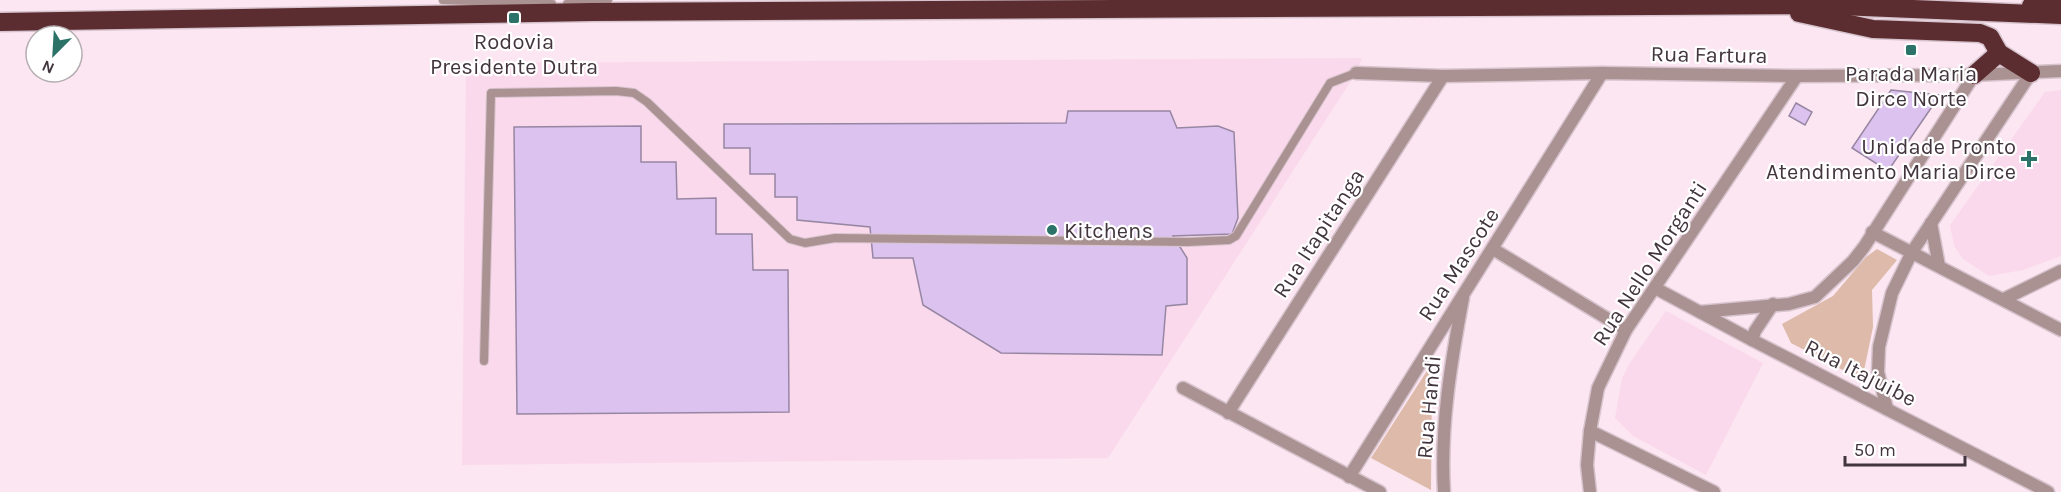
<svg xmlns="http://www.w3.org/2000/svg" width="2061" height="492" font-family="Karla,sans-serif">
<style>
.built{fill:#fbd9ec}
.green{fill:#ddbaa9}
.building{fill:#dcc2ee;stroke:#9786a3;stroke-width:1.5}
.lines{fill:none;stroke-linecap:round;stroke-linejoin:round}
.service-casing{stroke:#d6c3cd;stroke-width:10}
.minor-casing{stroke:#d6c3cd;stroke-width:15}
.motorway-casing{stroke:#d6c3cd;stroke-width:21}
.service{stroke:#ab9292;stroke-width:8}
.minor{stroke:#ab9292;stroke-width:12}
.motorway{stroke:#5b2d31;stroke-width:18}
.poi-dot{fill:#2b7269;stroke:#fff;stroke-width:2}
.labels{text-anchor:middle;stroke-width:4.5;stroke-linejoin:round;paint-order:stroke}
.poi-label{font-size:22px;fill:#43353d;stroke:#fff}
.street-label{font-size:22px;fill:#43353d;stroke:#fff}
</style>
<rect width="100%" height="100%" fill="#fbe6f1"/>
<g class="built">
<path d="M 1362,58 L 1356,73 L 1108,458 L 462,465 L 466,63 Z"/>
<path d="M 2061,90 L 2061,256 L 2023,270 L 1989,276 L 1963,259 L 1954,246 L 1950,225 L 2045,92 Z"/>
<path d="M 1666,311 L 1763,363 L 1706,475 L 1633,436 L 1615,418 L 1622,379 L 1629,364 Z"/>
</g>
<g class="green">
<path d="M 1877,249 L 1897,260 L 1872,290 L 1873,327 L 1862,380 L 1791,343 L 1782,324 L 1833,296 L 1866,257 Z"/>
<path d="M 1432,363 L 1431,490 L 1371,458 Z"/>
</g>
<g class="building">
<path d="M 1891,90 L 1940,95 L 1888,171 L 1852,148 Z"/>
<path d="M 1796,103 L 1812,112 L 1805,125 L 1789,116 Z"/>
<path d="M 1068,111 L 1170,111 L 1177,128 L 1218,126 L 1234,132 L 1238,218 L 1232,234 L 1173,236 L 1187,258 L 1187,304 L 1166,306 L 1162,355 L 1001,353 L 923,305 L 913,258 L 873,258 L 870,227 L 797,220 L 797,197 L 775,197 L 775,174 L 750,174 L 750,148 L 724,148 L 724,124 L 1066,123 Z"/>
<path d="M 641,126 L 641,162 L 676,162 L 677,199 L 716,198 L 716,234 L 752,234 L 753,270 L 788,270 L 789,412 L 517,414 L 514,127 Z"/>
</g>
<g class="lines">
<g class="service-casing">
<g id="service">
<path d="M 443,0 L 552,4"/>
<path d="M 567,4 L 608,0"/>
<path d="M 484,361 L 491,93 L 616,91 L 634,93 L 647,102 L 790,239 L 805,243 L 835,238 L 1188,242 L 1229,240 L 1236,236 L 1330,83 L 1356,73"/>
</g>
</g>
<g class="minor-casing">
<g id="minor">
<path d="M 1356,73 L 1443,76 L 1602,73 L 1797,76 L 1974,75 L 2061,71"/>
<path d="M 1931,223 L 1939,266"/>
<path d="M 1872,232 L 2061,330"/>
<path d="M 1493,249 L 1626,330"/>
<path d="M 1655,288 L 1752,340 L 2048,492"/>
<path d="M 2004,299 L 2061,271"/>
<path d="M 1700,312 L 1789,304 L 1815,297 L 1853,261 L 1864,247 L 1974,75"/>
<path d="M 1752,340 L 1755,331 L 1773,304"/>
<path d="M 1183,388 L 1380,492"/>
<path d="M 1887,409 L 1878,372 L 1879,347 L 1892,293 L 1912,252 L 2031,73"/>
<path d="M 1228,413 L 1443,76"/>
<path d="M 1590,431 L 1714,492"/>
<path d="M 1349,477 L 1602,73"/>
<path d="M 1444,492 C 1440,427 1451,362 1463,298"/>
<path d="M 1590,492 L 1587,465 L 1590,431 L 1598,388 L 1626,330 L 1797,76"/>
</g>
</g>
<g class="motorway-casing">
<g id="motorway">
<path d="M 2031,6 L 2040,3 L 2061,2"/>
<path d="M 1799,13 L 1873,29 L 1980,33 L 1990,37 L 1999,53 L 2031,73"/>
<path d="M 0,22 L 592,12 L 1815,5 L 2061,15"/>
<path d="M 1974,75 L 1999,53"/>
</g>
</g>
<use href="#service" class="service"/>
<use href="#minor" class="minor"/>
<use href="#motorway" class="motorway"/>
</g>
<g class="poi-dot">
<rect x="508" y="12" width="12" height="12" rx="3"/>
<rect x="1905" y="44" width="12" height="12" rx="3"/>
<path d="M2026 150h6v6h6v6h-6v6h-6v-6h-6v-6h6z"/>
<circle cx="1052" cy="230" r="6"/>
</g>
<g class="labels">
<g class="poi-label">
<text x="514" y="49">Rodovia<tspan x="514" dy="25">Presidente Dutra</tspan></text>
<text x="1911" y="81">Parada Maria<tspan x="1911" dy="25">Dirce Norte</tspan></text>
<text x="2016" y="154" text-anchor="end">Unidade Pronto<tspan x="2016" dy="25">Atendimento Maria Dirce</tspan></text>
<text x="1064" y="238" text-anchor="start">Kitchens</text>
</g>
<g class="street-label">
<text transform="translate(1709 54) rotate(1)" y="8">Rua Fartura</text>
<text transform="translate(1318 233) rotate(-57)" y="8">Rua Itapitanga</text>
<text transform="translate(1649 263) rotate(-57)" y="8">Rua Nello Morganti</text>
<text transform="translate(1458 264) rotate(-57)" y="8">Rua Mascote</text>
<text transform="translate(1861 372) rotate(27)" y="8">Rua Itajuibe</text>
<text transform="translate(1428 407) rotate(-85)" y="8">Rua Handi</text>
</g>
</g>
<g transform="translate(54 54) rotate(204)"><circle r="28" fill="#ffffff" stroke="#b4aeb1" stroke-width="1.5"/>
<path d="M0-4.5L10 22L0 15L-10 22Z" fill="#2b7269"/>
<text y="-9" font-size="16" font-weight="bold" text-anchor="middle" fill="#43353d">N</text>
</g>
<path d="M1845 456v9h120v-9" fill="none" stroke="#43353d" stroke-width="3"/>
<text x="1854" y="456" font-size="18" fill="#43353d" stroke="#ffffff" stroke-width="4.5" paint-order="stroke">50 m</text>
</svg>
